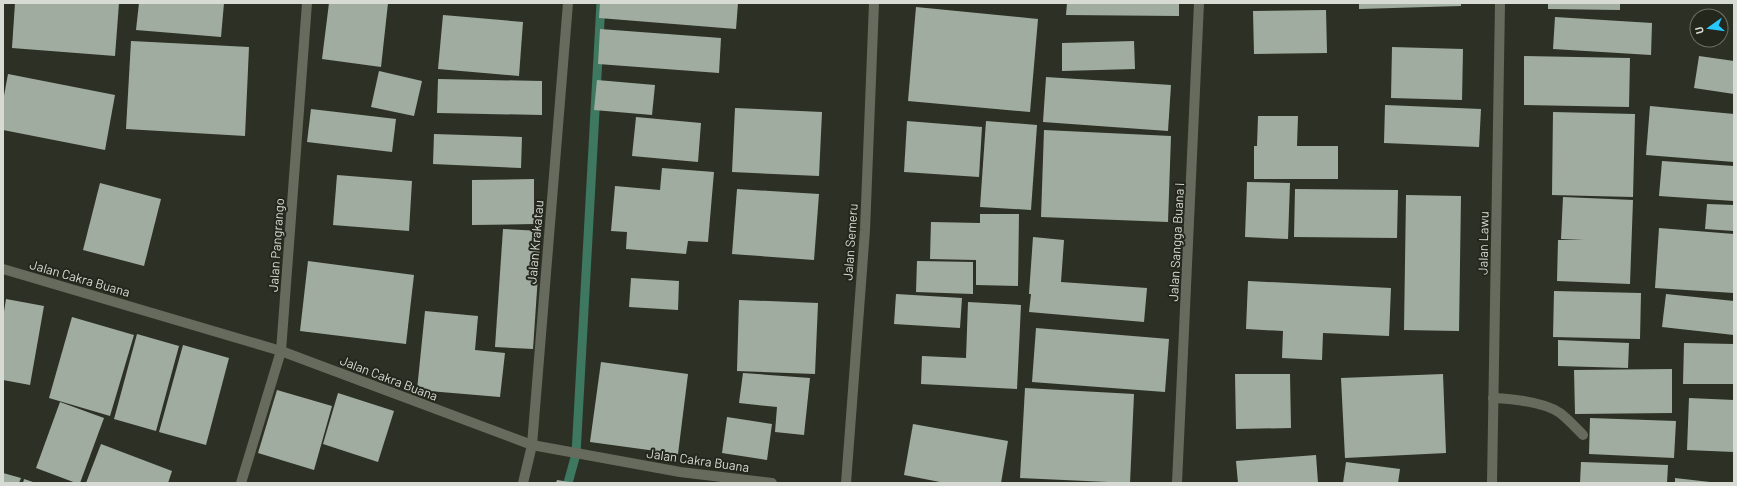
<svg xmlns="http://www.w3.org/2000/svg" width="1737" height="486" font-family="Barlow,sans-serif">
<style>
.lines{fill:none;stroke-linecap:round;stroke-linejoin:round}
.stream{stroke:#3e7860;stroke-width:9}
.building{fill:#a1aca0}
.minor{stroke:#676b5e;stroke-width:10}
.labels{text-anchor:middle;stroke-width:4;stroke-linejoin:round;paint-order:stroke}
.street-label{font-size:13px;fill:#d8dbd3;stroke:#23271c}
</style>
<rect width="100%" height="100%" fill="#2d3125"/>
<g class="lines">
<path class="stream" d="M 568,483 L 576,454 L 601,3"/>
</g>
<g class="building">
<path d="M 15,3 L 119,3 L 115,56 L 12,48 Z"/>
<path d="M 139,3 L 224,3 L 221,37 L 136,30 Z"/>
<path d="M 329,3 L 388,3 L 381,67 L 322,59 Z"/>
<path d="M 600,3 L 738,3 L 736,29 L 599,18 Z"/>
<path d="M 1067,3 L 1179,3 L 1179,16 L 1066,15 Z"/>
<path d="M 1359,3 L 1461,3 L 1461,6 L 1359,9 Z"/>
<path d="M 1548,3 L 1620,3 L 1620,10 L 1548,9 Z"/>
<path d="M 916,7 L 1038,19 L 1030,112 L 908,101 Z"/>
<path d="M 1326,10 L 1327,53 L 1254,54 L 1253,11 Z"/>
<path d="M 443,15 L 523,22 L 519,76 L 438,69 Z"/>
<path d="M 1555,17 L 1652,23 L 1651,55 L 1553,49 Z"/>
<path d="M 600,29 L 721,38 L 719,73 L 598,64 Z"/>
<path d="M 131,41 L 249,47 L 245,136 L 126,129 Z"/>
<path d="M 1134,41 L 1135,69 L 1062,71 L 1062,43 Z"/>
<path d="M 1392,47 L 1463,49 L 1462,100 L 1391,98 Z"/>
<path d="M 1524,56 L 1630,58 L 1629,107 L 1524,105 Z"/>
<path d="M 1699,56 L 1734,61 L 1734,94 L 1694,88 Z"/>
<path d="M 379,71 L 422,81 L 414,116 L 371,107 Z"/>
<path d="M 8,74 L 115,95 L 105,150 L 3,130 L 3,101 Z"/>
<path d="M 1046,77 L 1171,85 L 1168,131 L 1043,122 Z"/>
<path d="M 438,79 L 542,81 L 542,115 L 437,113 Z"/>
<path d="M 597,80 L 655,85 L 652,115 L 594,110 Z"/>
<path d="M 1385,105 L 1481,109 L 1479,147 L 1384,143 Z"/>
<path d="M 1650,106 L 1734,114 L 1734,162 L 1646,155 Z"/>
<path d="M 735,108 L 822,112 L 819,176 L 732,172 Z"/>
<path d="M 311,109 L 396,119 L 392,152 L 307,142 Z"/>
<path d="M 1553,112 L 1635,114 L 1633,197 L 1552,195 Z"/>
<path d="M 1258,116 L 1298,116 L 1297,146 L 1338,146 L 1338,179 L 1254,179 L 1254,146 L 1257,146 Z"/>
<path d="M 636,117 L 701,123 L 698,162 L 632,156 Z"/>
<path d="M 907,121 L 982,127 L 979,177 L 904,172 Z"/>
<path d="M 986,121 L 1037,125 L 1031,210 L 980,207 Z"/>
<path d="M 1044,130 L 1171,136 L 1168,222 L 1041,217 Z"/>
<path d="M 434,134 L 522,137 L 521,168 L 433,164 Z"/>
<path d="M 1662,161 L 1734,166 L 1734,201 L 1659,196 Z"/>
<path d="M 662,168 L 714,172 L 708,242 L 688,241 L 686,254 L 626,249 L 627,232 L 611,231 L 615,186 L 660,190 Z"/>
<path d="M 337,175 L 412,181 L 409,231 L 333,225 Z"/>
<path d="M 534,179 L 534,224 L 472,225 L 472,180 Z"/>
<path d="M 1247,182 L 1290,183 L 1288,239 L 1245,237 Z"/>
<path d="M 100,183 L 161,199 L 144,266 L 83,250 Z"/>
<path d="M 737,189 L 819,194 L 814,260 L 732,254 Z"/>
<path d="M 1295,189 L 1398,190 L 1397,238 L 1294,237 Z"/>
<path d="M 1406,195 L 1461,196 L 1459,331 L 1404,330 Z"/>
<path d="M 1563,197 L 1633,200 L 1630,284 L 1557,281 L 1558,240 L 1584,240 L 1561,239 Z"/>
<path d="M 1707,204 L 1734,205 L 1734,231 L 1705,229 Z"/>
<path d="M 980,214 L 1019,214 L 1018,286 L 976,285 L 976,260 L 930,259 L 931,222 L 980,223 Z"/>
<path d="M 1659,228 L 1734,234 L 1734,293 L 1655,288 Z"/>
<path d="M 503,229 L 541,231 L 533,349 L 495,347 Z"/>
<path d="M 1033,237 L 1064,240 L 1061,282 L 1147,288 L 1144,322 L 1029,312 L 1031,294 L 1029,294 Z"/>
<path d="M 308,261 L 414,275 L 406,344 L 300,331 Z"/>
<path d="M 917,261 L 973,262 L 973,294 L 916,292 Z"/>
<path d="M 631,278 L 679,281 L 678,310 L 629,307 Z"/>
<path d="M 1248,281 L 1391,288 L 1389,336 L 1323,333 L 1322,360 L 1282,358 L 1283,331 L 1246,329 Z"/>
<path d="M 1554,291 L 1641,293 L 1640,339 L 1553,337 Z"/>
<path d="M 896,294 L 962,298 L 960,328 L 894,324 Z"/>
<path d="M 1666,294 L 1734,301 L 1734,335 L 1662,327 Z"/>
<path d="M 6,299 L 44,306 L 30,385 L 3,380 L 3,318 Z"/>
<path d="M 739,300 L 818,303 L 815,374 L 737,371 Z"/>
<path d="M 968,302 L 1021,305 L 1017,389 L 921,384 L 922,356 L 966,358 Z"/>
<path d="M 425,311 L 478,316 L 475,350 L 505,353 L 500,397 L 417,390 Z"/>
<path d="M 72,317 L 134,335 L 110,416 L 49,398 Z"/>
<path d="M 1036,328 L 1169,339 L 1165,392 L 1032,382 Z"/>
<path d="M 137,334 L 179,346 L 156,431 L 114,419 Z"/>
<path d="M 1558,340 L 1629,343 L 1628,368 L 1558,366 Z"/>
<path d="M 1684,343 L 1734,344 L 1734,384 L 1683,384 Z"/>
<path d="M 183,345 L 229,358 L 206,445 L 159,432 Z"/>
<path d="M 601,362 L 688,374 L 678,454 L 590,442 Z"/>
<path d="M 1672,369 L 1672,413 L 1575,414 L 1574,370 Z"/>
<path d="M 743,373 L 810,378 L 804,435 L 775,432 L 777,407 L 739,403 Z"/>
<path d="M 1235,374 L 1290,374 L 1291,428 L 1236,429 Z"/>
<path d="M 1443,374 L 1446,453 L 1345,458 L 1341,378 Z"/>
<path d="M 1025,388 L 1134,394 L 1130,483 L 1020,478 Z"/>
<path d="M 277,390 L 332,406 L 314,470 L 258,453 Z"/>
<path d="M 338,393 L 394,411 L 378,462 L 323,444 Z"/>
<path d="M 1689,398 L 1734,400 L 1734,452 L 1687,450 Z"/>
<path d="M 60,402 L 104,418 L 80,483 L 76,483 L 36,468 Z"/>
<path d="M 727,417 L 772,424 L 767,460 L 722,453 Z"/>
<path d="M 1590,418 L 1676,421 L 1674,458 L 1589,454 Z"/>
<path d="M 913,424 L 1008,441 L 1001,483 L 945,483 L 904,475 Z"/>
<path d="M 101,444 L 172,471 L 168,483 L 86,483 Z"/>
<path d="M 1316,455 L 1318,483 L 1238,483 L 1236,461 Z"/>
<path d="M 1346,462 L 1400,469 L 1398,483 L 1343,483 Z"/>
<path d="M 1581,462 L 1668,465 L 1667,483 L 1580,483 Z"/>
<path d="M 3,473 L 21,478 L 19,483 L 3,483 Z"/>
<path d="M 1675,478 L 1710,482 L 1710,483 L 1675,483 Z"/>
<path d="M 24,479 L 36,483 L 23,483 Z"/>
<path d="M 557,480 L 570,482 L 570,483 L 556,483 Z"/>
</g>
<g class="lines">
<g class="minor">
<path d="M 3,269 L 281,351 L 532,445 L 680,472 L 772,483"/>
<path d="M 1493,398 C 1513,399 1544,402 1560,413 C 1568,419 1576,428 1583,435"/>
<path d="M 241,483 L 281,351 L 307,3"/>
<path d="M 523,483 L 532,445 L 568,3"/>
<path d="M 846,483 L 865,230 L 874,3"/>
<path d="M 1177,483 L 1199,3"/>
<path d="M 1492,483 L 1500,3"/>
</g>
</g>
<g class="labels">
<g class="street-label">
<text transform="translate(535 242) rotate(-85)" y="5">Jalan Krakatau</text>
<text transform="translate(850 242) rotate(-86)" y="5">Jalan Semeru</text>
<text transform="translate(1176 242) rotate(-87)" y="5">Jalan Sangga Buana I</text>
<text transform="translate(1483 243) rotate(-89)" y="5">Jalan Lawu</text>
<text transform="translate(276 245) rotate(-86)" y="5">Jalan Pangrango</text>
<text transform="translate(80 278) rotate(16)" y="5">Jalan Cakra Buana</text>
<text transform="translate(389 378) rotate(21)" y="5">Jalan Cakra Buana</text>
<text transform="translate(698 460) rotate(8)" y="5">Jalan Cakra Buana</text>
</g>
</g>
<rect width="1737" height="486" fill="none" stroke="#d8dbd3" stroke-width="8"/>
<g transform="translate(1709 28) rotate(256)"><circle r="19" fill="#23271c" stroke="#6b6f65"/>
<path d="M0-3L7 15L0 10L-7 15Z" fill="#27c8ff"/>
<text y="-6" font-size="11" font-weight="bold" text-anchor="middle" fill="#d8dbd3">U</text>
</g>
</svg>
